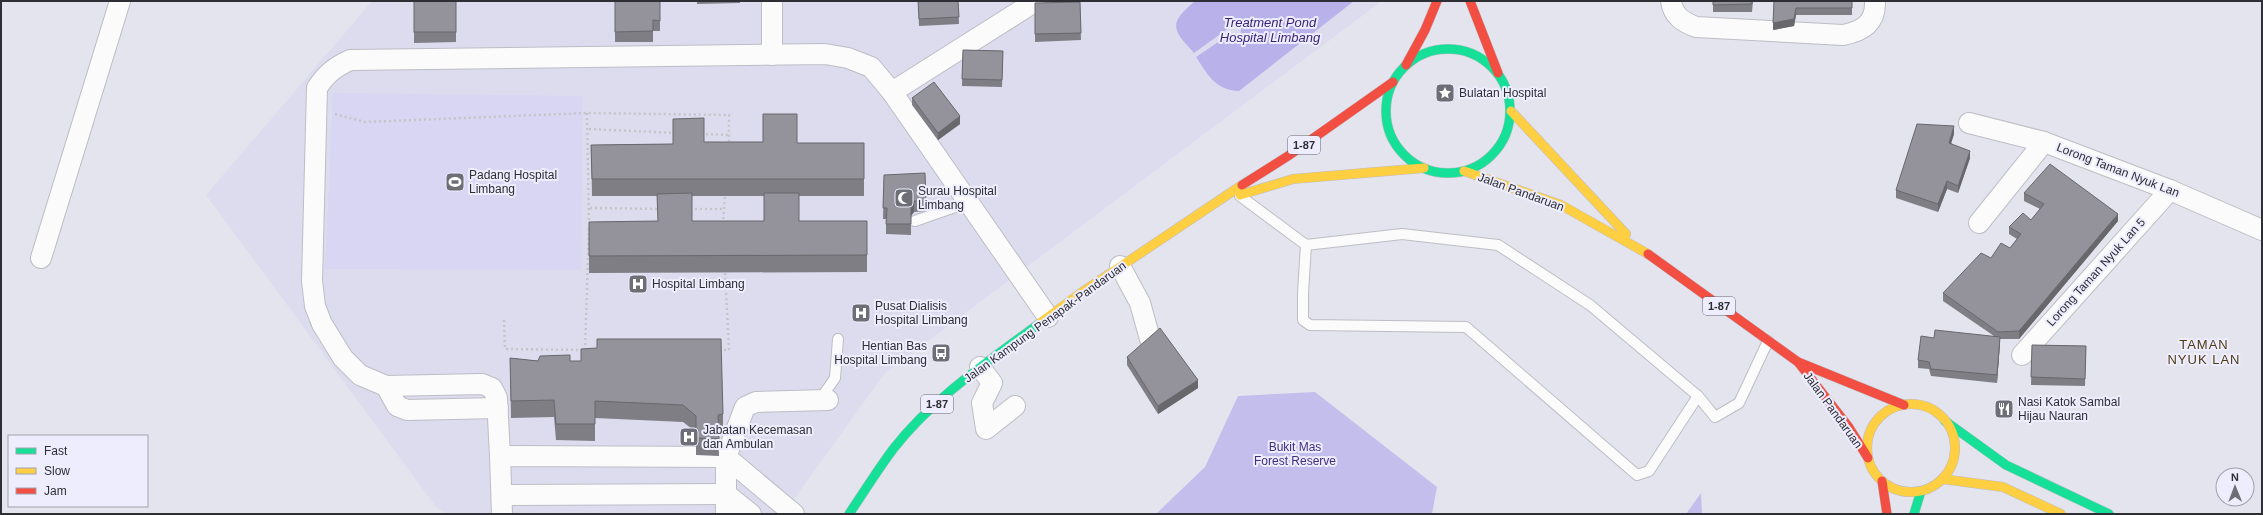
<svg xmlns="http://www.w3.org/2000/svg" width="2263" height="515" font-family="Arial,sans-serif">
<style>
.built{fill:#dddcef}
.green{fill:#d8d6f2}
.forest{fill:#c4beec}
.water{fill:#b9b2ea}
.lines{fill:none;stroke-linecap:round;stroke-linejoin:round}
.lane-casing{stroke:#bdbdc5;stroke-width:12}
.street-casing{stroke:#bdbdc5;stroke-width:22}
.fast-casing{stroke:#bdbdc5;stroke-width:10}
.slow-casing{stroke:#bdbdc5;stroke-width:10}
.jam-casing{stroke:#bdbdc5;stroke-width:10}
.path{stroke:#c5c5c8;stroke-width:2.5;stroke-dasharray:2 3;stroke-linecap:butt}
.lane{stroke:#fbfbfc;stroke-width:10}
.street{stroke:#fbfbfc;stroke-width:20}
.fast{stroke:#16e098;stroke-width:9}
.slow{stroke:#ffcf43;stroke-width:9}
.jam{stroke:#f24e42;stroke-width:9}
.wall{fill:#7f7e85;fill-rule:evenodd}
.shaded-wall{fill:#68676c}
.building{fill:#94939b;stroke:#68676c}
.labels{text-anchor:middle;stroke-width:4;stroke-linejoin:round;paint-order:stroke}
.shield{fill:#eeedfd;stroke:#686771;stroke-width:1}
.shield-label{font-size:11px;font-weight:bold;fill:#2e2e35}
.poi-label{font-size:12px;fill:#2e2e35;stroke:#eeedfd;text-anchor:start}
.street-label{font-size:12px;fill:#2e2e35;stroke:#eeedfd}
.park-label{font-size:12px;fill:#422d83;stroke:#eeedfd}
.water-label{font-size:13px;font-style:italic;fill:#3a2379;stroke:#eeedfd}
.neighbourhood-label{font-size:13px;letter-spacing:1px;fill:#503b16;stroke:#eeedfd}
</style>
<rect width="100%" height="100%" fill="#e4e4ee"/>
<path class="built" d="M 372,1 L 1382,1 L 885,373 L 783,514 L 448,514 L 436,507 L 206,195 Z"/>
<path class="green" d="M 333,93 L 583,96 L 581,270 L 325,269 Z"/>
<g class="forest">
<path d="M 1315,392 L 1437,487 L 1432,514 L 1156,514 L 1205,467 L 1238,396 Z"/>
<path d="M 1701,493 L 1702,514 L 1686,514 Z"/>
</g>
<path class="water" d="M 1195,1 L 1354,1 L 1239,91 C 1215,90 1208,75 1196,57 L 1230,34 L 1236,38 L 1240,35 L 1241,30 L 1239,25 L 1233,25 L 1194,53 C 1172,29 1168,24 1195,1 Z"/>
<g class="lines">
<g class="lane-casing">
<g id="lane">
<path d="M 1240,196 L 1306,245 L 1402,234 L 1498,245 L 1590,305 L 1698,396 L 1715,417 L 1739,403 L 1768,341"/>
<path d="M 915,221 L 969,202"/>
<path d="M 1306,245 L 1303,293 L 1303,320 L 1310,325 L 1466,327 L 1637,475 L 1649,471 L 1698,396"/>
<path d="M 819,401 L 835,378 L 838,339"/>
</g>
</g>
<g class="street-casing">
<g id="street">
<path d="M 772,1 L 772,55"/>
<path d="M 1671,1 C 1673,16 1683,22 1696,27 L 1843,35 C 1863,31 1876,23 1875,1"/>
<path d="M 892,92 L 1036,1"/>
<path d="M 1969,123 L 2044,142 L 2170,190 L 2262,230"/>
<path d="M 1979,223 L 2044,142"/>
<path d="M 41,258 L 120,1"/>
<path d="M 1120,266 L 1140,303 L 1150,339"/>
<path d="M 2022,355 L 2170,190"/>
<path d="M 980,367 L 992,383 L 982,403 L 986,429 L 1015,406"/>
<path d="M 386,386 L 397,406 L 407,410 L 498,408"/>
<path d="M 500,456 L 497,398 L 492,388 L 482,384 L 386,386 L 360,375 L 343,358 L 322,324 L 315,306 L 312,281 L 317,88 C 326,74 335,67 350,60 L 825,54 L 848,58 L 871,67 L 892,92 L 1048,317"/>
<path d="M 726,457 L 794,514"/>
<path d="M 726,494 L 751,514"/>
<path d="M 502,495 L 726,494"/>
<path d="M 502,514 L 500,456 L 726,457"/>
<path d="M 726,514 L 726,457 L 745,407 L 756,402 L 828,400"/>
</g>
</g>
<g class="fast-casing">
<g id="fast">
<circle cx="1448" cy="111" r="62"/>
<path d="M 1945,421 L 2006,465 L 2109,514"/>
<path d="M 849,514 C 864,492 878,469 894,448 C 933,398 989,361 1040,323"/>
<path d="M 1914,514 L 1921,491"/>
</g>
</g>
<g class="slow-casing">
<g id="slow">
<path d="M 1511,111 L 1626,234"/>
<path d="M 1464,171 L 1561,205 L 1648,254"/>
<path d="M 1240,195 L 1293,179 L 1424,168"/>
<path d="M 1040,323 L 1081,293 L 1242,185"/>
<circle cx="1911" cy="448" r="44"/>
<path d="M 1942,479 L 2003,487 L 2061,514"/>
</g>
</g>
<g class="jam-casing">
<g id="jam">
<path d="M 1470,1 L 1498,73"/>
<path d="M 1406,65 L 1425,30 L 1437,1"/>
<path d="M 1242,185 L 1288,156 L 1393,82"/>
<path d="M 1648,254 L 1798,362 L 1904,405"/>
<path d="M 1798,362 L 1848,426 L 1868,458"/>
<path d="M 1882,481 L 1887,514"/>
</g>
</g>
<g class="path">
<path d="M 587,113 L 589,223"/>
<path d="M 335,114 L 365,122 L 587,113 L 729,115 L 729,144"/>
<path d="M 589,129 L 676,133"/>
<path d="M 701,134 L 730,135"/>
<path d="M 590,208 L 659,209"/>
<path d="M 690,209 L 723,209"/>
<path d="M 723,224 L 725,193"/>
<path d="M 504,320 L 505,349 L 584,350"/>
<path d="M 585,350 L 589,228"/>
<path d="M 719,350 L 729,350 L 725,271"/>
</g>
<use href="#lane" class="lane"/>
<use href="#street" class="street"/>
<use href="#fast" class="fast"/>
<use href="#slow" class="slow"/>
<use href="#jam" class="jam"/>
</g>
<g class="wall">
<path d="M 414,1 L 456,1 L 456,42 L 414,43 Z"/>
<path d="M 615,1 L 660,1 L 660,31 L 653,31 L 653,42 L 615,42 Z"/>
<path d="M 697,1 L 740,1 L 740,3 L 697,4 Z"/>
<path d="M 918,1 L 958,1 L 959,24 L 919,26 Z"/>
<path d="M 1713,1 L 1753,1 L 1752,12 L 1713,12 Z"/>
<path d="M 1774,1 L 1852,1 L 1852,15 L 1796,15 L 1794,26 L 1773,30 Z"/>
<path d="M 1080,2 L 1081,40 L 1035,42 L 1035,3 Z"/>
<path d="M 963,50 L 1003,51 L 1002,87 L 962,86 Z"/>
<path d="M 912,98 L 960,124 L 938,140 L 912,105 Z"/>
<path d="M 1954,134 L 1951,143 L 1970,158 L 1958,193 L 1947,189 L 1938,212 L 1896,198 L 1896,190 Z"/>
<path d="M 704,142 L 797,143 L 864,143 L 864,196 L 799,196 L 799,221 L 867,221 L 867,272 L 589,273 L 589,222 L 658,221 L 657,196 L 592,196 L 591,145 L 673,144 ZM 692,196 L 764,196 L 764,221 L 692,221 Z"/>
<path d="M 884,175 L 926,201 L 926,211 L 914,212 L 911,216 L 911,235 L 886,234 L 886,219 L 883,219 Z"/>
<path d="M 2024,193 L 2118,221 L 2019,339 L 2000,339 L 1997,383 L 1931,376 L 1929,369 L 1918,368 L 1918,360 L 1934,338 L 1994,336 L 1943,301 L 1943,293 L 1991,258 L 2010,248 L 2017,239 L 2009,234 L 2009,227 L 2031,220 L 2040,209 L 2024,201 Z"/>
<path d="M 597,339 L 723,414 L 723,431 L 718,431 L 719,456 L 696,455 L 696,432 L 683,422 L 595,418 L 595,441 L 556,440 L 554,417 L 511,418 L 510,358 L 538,361 L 581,361 L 597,348 Z"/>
<path d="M 2032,345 L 2086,346 L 2085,386 L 2031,385 Z"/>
<path d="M 1127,357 L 1198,388 L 1158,414 L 1127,365 Z"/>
</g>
<g class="shaded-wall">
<path d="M 1796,8 L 1796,15 L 1794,26 L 1773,30 L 1773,23 Z"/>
<path d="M 960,116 L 960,124 L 938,140 L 938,133 Z"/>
<path d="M 1954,126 L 1954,134 L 1949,150 L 1949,143 Z"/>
<path d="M 1970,151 L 1970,158 L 1958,193 L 1958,186 Z"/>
<path d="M 1947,181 L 1947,189 L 1938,212 L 1938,204 Z"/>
<path d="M 914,201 L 914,212 L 911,216 L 911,235 L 911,205 Z"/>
<path d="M 2118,214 L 2118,221 L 2019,339 L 2019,331 Z"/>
<path d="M 2000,337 L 2000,344 L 1997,383 L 1997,375 Z"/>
<path d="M 1198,380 L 1198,388 L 1158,414 L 1158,406 Z"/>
</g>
<g class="building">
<rect x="414" y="1" width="42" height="31"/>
<path d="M 615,1 L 660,1 L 660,21 L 653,20 L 653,31 L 615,32 Z"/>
<path d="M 918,1 L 958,1 L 959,17 L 919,19 Z"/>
<path d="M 1713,1 L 1752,1 L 1752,4 L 1713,5 Z"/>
<path d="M 1774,1 L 1852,1 L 1852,8 L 1796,8 L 1794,19 L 1773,23 Z"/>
<path d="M 1080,2 L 1081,33 L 1035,34 L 1035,3 Z"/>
<path d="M 963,50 L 1003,51 L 1002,80 L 962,79 Z"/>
<path d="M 934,82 L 960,116 L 938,133 L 912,98 Z"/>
<path d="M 763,114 L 797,114 L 797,143 L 864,143 L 864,179 L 592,179 L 591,145 L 673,144 L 673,119 L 704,118 L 704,142 L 763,142 Z"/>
<path d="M 1917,124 L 1954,126 L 1949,143 L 1970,151 L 1958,186 L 1947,181 L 1938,204 L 1896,190 Z"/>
<path d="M 2050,164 L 2118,214 L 2019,331 L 1998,332 L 1943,293 L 1981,253 L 1991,258 L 2001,243 L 2010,248 L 2021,234 L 2009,227 L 2023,213 L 2031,220 L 2044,204 L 2024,193 Z"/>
<path d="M 925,173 L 926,201 L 914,201 L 911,205 L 911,224 L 886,224 L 887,208 L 883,208 L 884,175 Z"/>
<path d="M 692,193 L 692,221 L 764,221 L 764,193 L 799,193 L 799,221 L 867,221 L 867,255 L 589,256 L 589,222 L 658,221 L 657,194 Z"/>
<path d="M 1160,328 L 1198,380 L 1158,406 L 1127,357 Z"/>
<path d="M 1935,330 L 2000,337 L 1997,375 L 1931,369 L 1929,362 L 1918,360 L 1921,336 L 1934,338 Z"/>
<path d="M 597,339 L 721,339 L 723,414 L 718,415 L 719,439 L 696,438 L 696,416 L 683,405 L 595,401 L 595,424 L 556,424 L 554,400 L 511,401 L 510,358 L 538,361 L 540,356 L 570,355 L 570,361 L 581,361 L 581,349 L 597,348 Z"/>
<path d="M 2032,345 L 2086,346 L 2085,379 L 2031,377 Z"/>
</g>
<defs>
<g id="sight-square" transform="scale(1)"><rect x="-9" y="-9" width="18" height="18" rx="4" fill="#6e6e76" stroke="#eeedfd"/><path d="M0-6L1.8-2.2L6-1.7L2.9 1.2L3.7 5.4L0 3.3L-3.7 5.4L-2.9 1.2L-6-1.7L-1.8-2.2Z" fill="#fff"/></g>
<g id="stadium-square" transform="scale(1)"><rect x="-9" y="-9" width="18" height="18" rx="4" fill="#6e6e76" stroke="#eeedfd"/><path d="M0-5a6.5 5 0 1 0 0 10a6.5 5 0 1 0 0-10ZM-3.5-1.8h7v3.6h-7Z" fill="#fff"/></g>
<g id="mosque-square" transform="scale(1)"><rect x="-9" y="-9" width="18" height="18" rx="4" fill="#6e6e76" stroke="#eeedfd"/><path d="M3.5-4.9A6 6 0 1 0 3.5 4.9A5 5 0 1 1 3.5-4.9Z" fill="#fff"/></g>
<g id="hospital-square" transform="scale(1)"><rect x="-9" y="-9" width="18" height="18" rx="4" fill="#6e6e76" stroke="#eeedfd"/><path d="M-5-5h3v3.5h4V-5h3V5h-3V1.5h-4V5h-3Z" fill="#fff"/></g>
<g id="bus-square" transform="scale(1)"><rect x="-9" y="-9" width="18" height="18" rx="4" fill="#6e6e76" stroke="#eeedfd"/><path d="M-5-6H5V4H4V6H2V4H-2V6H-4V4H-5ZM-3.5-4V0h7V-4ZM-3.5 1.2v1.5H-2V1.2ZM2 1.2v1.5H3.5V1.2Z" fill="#fff"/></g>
<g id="restaurant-square" transform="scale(1)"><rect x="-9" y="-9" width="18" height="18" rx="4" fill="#6e6e76" stroke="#eeedfd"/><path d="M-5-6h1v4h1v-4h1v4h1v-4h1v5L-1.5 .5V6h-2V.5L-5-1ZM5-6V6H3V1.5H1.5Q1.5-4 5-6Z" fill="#fff"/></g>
</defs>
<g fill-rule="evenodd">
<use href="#sight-square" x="1445" y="93"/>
<use href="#stadium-square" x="455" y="182"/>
<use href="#mosque-square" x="904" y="198"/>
<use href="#hospital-square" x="638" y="284"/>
<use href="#hospital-square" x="861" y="313"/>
<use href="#bus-square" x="941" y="353"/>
<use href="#restaurant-square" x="2004" y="409"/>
<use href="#hospital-square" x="689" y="437"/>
</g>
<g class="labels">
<g class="shield">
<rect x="1288" y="136" width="32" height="18" rx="3"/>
<rect x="1703" y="297" width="32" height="18" rx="3"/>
<rect x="921" y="395" width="32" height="18" rx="3"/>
</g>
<g class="shield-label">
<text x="1304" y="149">1-87</text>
<text x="1719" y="310">1-87</text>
<text x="937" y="408">1-87</text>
</g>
<g class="poi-label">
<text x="1459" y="97">Bulatan Hospital</text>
<text x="469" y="179">Padang Hospital<tspan x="469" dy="14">Limbang</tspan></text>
<text x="918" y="195">Surau Hospital<tspan x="918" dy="14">Limbang</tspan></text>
<text x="652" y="288">Hospital Limbang</text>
<text x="875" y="310">Pusat Dialisis<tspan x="875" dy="14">Hospital Limbang</tspan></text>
<text x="927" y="350" text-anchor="end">Hentian Bas<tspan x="927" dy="14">Hospital Limbang</tspan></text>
<text x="2018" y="406">Nasi Katok Sambal<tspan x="2018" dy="14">Hijau Nauran</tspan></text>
<text x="703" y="434">Jabatan Kecemasan<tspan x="703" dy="14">dan Ambulan</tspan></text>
</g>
<g class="street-label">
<text transform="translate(2118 170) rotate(21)" y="4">Lorong Taman Nyuk Lan</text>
<text transform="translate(1521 192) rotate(20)" y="4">Jalan Pandaruan</text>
<text transform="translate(2096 272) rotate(-48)" y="4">Lorong Taman Nyuk Lan 5</text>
<text transform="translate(1045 322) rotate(-36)" y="4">Jalan Kampung Penapak-Pandaruan</text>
<text transform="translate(1833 410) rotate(54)" y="4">Jalan Pandaruan</text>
</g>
<g class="park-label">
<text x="1295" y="451">Bukit Mas<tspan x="1295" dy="14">Forest Reserve</tspan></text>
</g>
<g class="water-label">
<text x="1270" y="27">Treatment Pond<tspan x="1270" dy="15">Hospital Limbang</tspan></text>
</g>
<g class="neighbourhood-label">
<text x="2204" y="349">TAMAN<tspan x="2204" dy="15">NYUK LAN</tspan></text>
</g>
</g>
<rect width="2263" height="515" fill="none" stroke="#2e2e35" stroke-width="4"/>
<rect x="8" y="435" width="140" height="72" fill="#eeedfd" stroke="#a1a1ad"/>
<rect x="16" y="448" width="20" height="6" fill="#16e098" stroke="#a1a1ad"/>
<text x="44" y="455" font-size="12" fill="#2e2e35">Fast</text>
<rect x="16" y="468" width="20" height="6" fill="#ffcf43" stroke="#a1a1ad"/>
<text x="44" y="475" font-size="12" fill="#2e2e35">Slow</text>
<rect x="16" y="488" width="20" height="6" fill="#f24e42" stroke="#a1a1ad"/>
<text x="44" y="495" font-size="12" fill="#2e2e35">Jam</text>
<g transform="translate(2235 487) rotate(359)"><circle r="19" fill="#eeedfd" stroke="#a1a1ad"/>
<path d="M0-3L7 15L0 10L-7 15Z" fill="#6e6e76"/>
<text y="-6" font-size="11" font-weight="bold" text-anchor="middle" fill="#2e2e35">N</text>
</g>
</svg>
